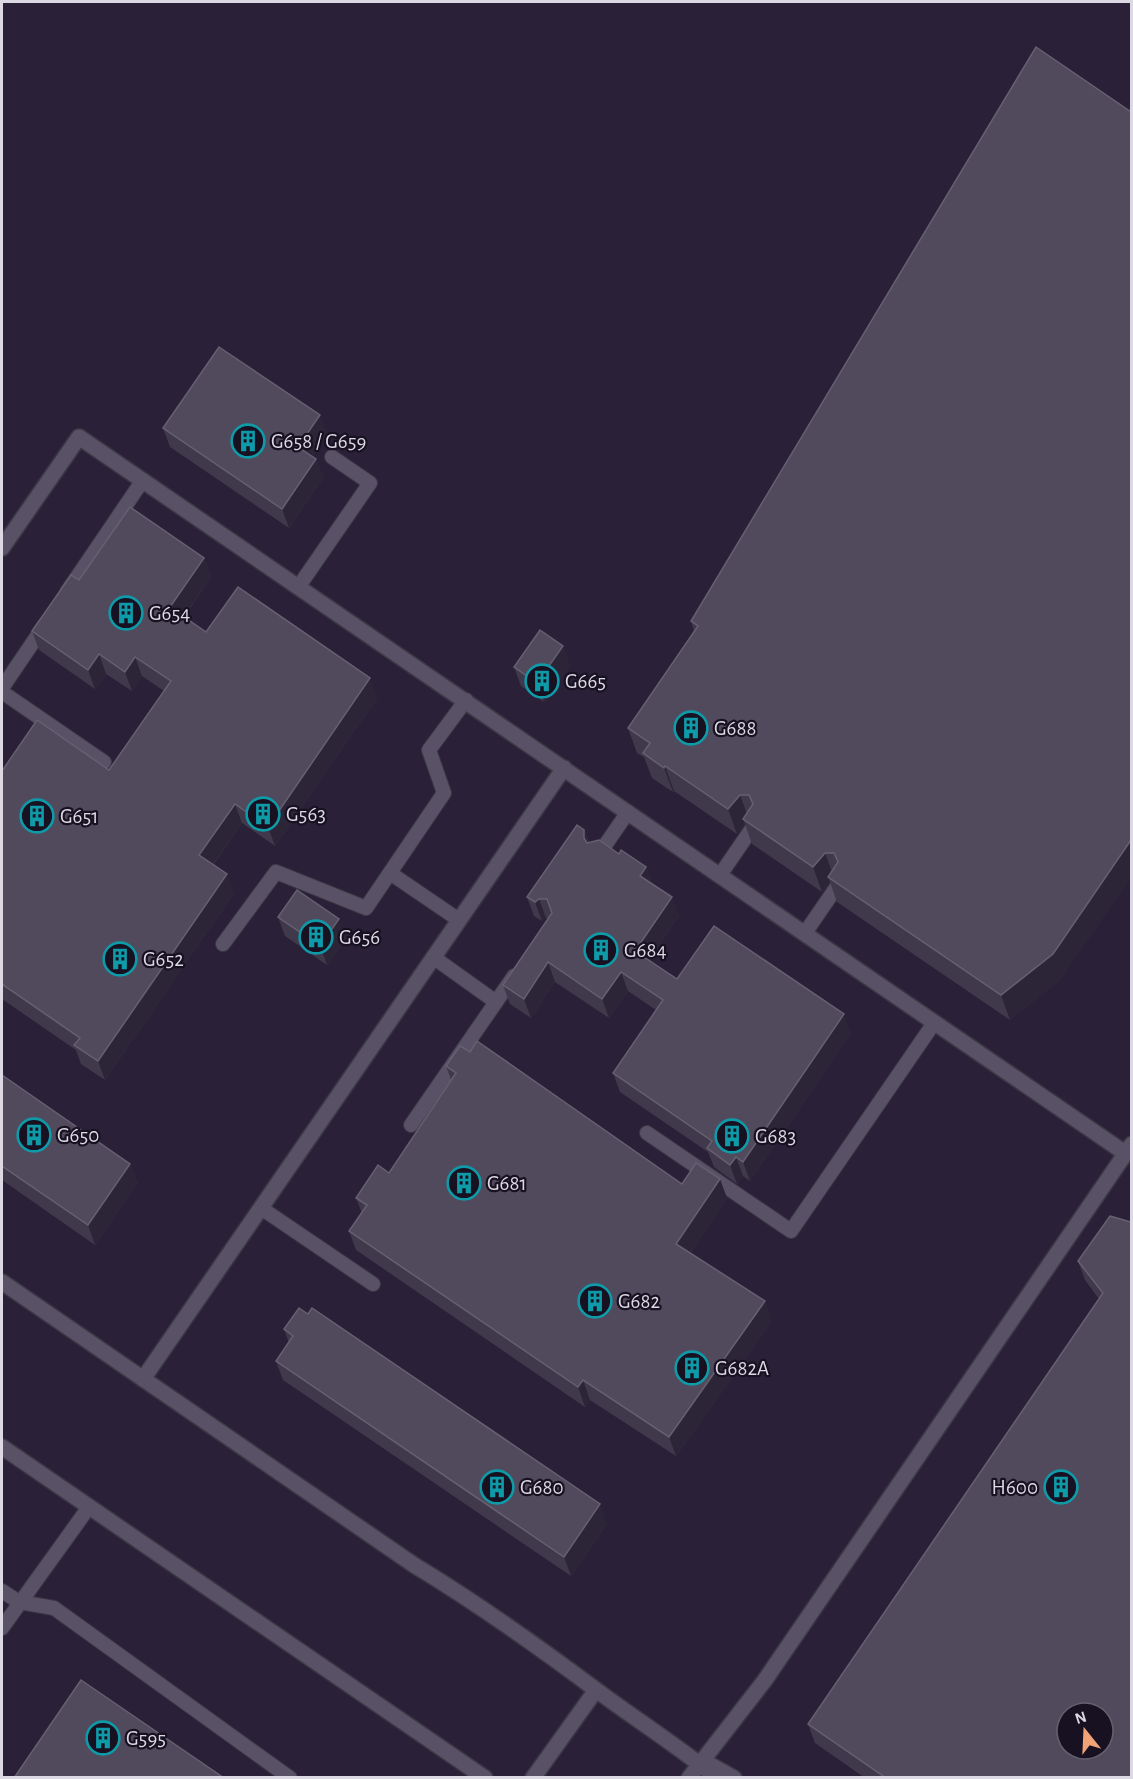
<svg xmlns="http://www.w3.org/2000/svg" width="1133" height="1779" font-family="'Alegreya Sans',sans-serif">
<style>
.built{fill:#2a2138;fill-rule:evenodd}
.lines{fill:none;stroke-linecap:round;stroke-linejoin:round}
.lane-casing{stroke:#3c3845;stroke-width:16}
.street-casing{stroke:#3c3845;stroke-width:18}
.lane{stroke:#595266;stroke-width:14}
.street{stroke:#595266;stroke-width:15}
.wall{fill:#40394b}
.shaded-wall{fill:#2c2538}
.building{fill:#514a5c;stroke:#666071;stroke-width:1.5;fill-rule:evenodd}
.labels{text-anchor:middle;stroke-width:4.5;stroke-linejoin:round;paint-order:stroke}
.poi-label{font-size:21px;fill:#dcd8e4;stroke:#171121;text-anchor:start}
</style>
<rect width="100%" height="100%" fill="#211a2b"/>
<path class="built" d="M 2,2 L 1131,2 L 1131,1777 L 2,1778 ZM 1067,1713 L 1103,1713 L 1103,1749 L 1067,1749 Z"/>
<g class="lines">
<g class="lane-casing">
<g id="lane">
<path d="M 299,586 L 370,483 L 332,457"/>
<path d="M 67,592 L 143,480"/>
<path d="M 2,688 L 44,626"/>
<path d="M 2,692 L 104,762"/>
<path d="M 599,854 L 628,812"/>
<path d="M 390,873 L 459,920"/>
<path d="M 720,875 L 753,827"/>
<path d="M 805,933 L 838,885"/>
<path d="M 223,944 L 276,872 L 366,908 L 444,793 L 429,750 L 466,700"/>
<path d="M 433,957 L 496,1002 L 514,976"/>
<path d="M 411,1125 L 496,1002"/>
<path d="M 647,1133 L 791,1231 L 934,1023"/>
<path d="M 261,1208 L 373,1284"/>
<path d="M 2,1591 L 19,1602 L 54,1608 L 290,1778"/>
<path d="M 2,1628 L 89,1507"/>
</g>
</g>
<g class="street-casing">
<g id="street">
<path d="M 2,548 L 79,437 L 1125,1153"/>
<path d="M 2,1282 L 414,1565 C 477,1603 536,1645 595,1689 C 635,1719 678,1746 717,1778"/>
<path d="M 143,1379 L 564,768"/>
<path d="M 2,1447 L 485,1778"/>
<path d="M 709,1764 L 734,1778"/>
<path d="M 533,1778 L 596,1690"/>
<path d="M 689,1778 L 765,1680 L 1132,1144"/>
</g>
</g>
<use href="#lane" class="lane"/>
<use href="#street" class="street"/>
</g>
<g class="wall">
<path d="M 1036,47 L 1062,978 L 1010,1020 L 837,902 L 830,882 L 822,892 L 752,844 L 745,824 L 737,834 L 674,791 L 673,792 L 652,778 L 644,757 L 637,753 L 628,728 L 694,631 L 691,621 Z"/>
<path d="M 163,428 L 327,434 L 312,456 L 316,459 L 323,478 L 289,528 L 170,447 Z"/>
<path d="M 204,558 L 211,577 L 184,617 L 206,632 L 377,698 L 275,846 L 242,823 L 213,865 L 234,893 L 105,1080 L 81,1064 L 76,1050 L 2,999 L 2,771 L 109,770 L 164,691 L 142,676 L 132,691 L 106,674 L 95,689 L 39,650 L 32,631 L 79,580 Z"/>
<path d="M 570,665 L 544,702 L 521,686 L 514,667 Z"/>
<path d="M 584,830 L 589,842 L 619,854 L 646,867 L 652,884 L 679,916 L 649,960 L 677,979 L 851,1033 L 750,1181 L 743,1176 L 737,1184 L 714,1167 L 708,1152 L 620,1092 L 613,1073 L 656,1010 L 628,991 L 609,1018 L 555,982 L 531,1018 L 510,1004 L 503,985 L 548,918 L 546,918 L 542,921 L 534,916 L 527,897 Z"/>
<path d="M 278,917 L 346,938 L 327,965 L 285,936 Z"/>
<path d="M 446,1066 L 682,1184 L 727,1198 L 690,1253 L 772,1321 L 676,1456 L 590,1400 L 585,1407 L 356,1250 L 349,1231 L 362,1213 L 356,1198 L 389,1173 L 451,1080 Z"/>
<path d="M 2,1075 L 130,1164 L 137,1183 L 95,1245 L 2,1180 Z"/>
<path d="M 1110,1216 L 1131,1778 L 865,1778 L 815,1743 L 808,1724 L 1099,1299 L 1085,1280 L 1078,1261 Z"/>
<path d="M 284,1329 L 607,1524 L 571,1576 L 283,1380 L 276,1361 L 289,1343 Z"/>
</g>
<g class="shaded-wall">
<path d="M 320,415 L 327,434 L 305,466 L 298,447 Z"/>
<path d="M 316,459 L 323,478 L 289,528 L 282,509 Z"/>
<path d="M 204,558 L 211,577 L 177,626 L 170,607 Z"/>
<path d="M 563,646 L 570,665 L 544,702 L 537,683 Z"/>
<path d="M 99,654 L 106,674 L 95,689 L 88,670 Z"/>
<path d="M 135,657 L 142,676 L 132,691 L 125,672 Z"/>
<path d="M 370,678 L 377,698 L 275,846 L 268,827 Z"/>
<path d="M 665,766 L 674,791 L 673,792 L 664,768 Z"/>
<path d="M 740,795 L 749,819 L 743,819 L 745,824 L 737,834 L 728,809 Z"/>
<path d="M 235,804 L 242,823 L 206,874 L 199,855 Z"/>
<path d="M 584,830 L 591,849 L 584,838 Z"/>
<path d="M 1131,840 L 1131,878 L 1062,978 L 1010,1020 L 1001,995 Z"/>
<path d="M 825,853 L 834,877 L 828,877 L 830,882 L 822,892 L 813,867 Z"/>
<path d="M 646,867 L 653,886 L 640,876 Z"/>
<path d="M 227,874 L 234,893 L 105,1080 L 98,1061 Z"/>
<path d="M 672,897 L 679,916 L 642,970 L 635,951 Z"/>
<path d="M 539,899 L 546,918 L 542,921 L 535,902 Z"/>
<path d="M 339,919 L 346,938 L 327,965 L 320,946 Z"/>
<path d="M 548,962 L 555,982 L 531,1018 L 524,999 Z"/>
<path d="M 621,972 L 628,991 L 609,1018 L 602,999 Z"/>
<path d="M 844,1014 L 851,1033 L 750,1181 L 743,1162 Z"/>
<path d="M 736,1157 L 743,1176 L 737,1184 L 730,1165 Z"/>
<path d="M 130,1164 L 137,1183 L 95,1245 L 88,1225 Z"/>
<path d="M 720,1179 L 727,1198 L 683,1263 L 676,1244 Z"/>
<path d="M 765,1301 L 772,1321 L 676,1456 L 669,1437 Z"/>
<path d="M 583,1380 L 590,1400 L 585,1407 L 578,1387 Z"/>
<path d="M 600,1504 L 607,1524 L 571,1576 L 564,1557 Z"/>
</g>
<g class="building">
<path d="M 1036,47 L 1131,112 L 1131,840 L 1053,954 L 1001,995 L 828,877 L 838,862 L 834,853 L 825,853 L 813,867 L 743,819 L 753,804 L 749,795 L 740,795 L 728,809 L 665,766 L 664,768 L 643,753 L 650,743 L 628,728 L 698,626 L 691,621 Z"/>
<path d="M 219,347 L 320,415 L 298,447 L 316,459 L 282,509 L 163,428 Z"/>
<path d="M 130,507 L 204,558 L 170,607 L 206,632 L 238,587 L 370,678 L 268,827 L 235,804 L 199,855 L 227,874 L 98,1061 L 74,1045 L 80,1038 L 2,984 L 2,771 L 37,720 L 109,770 L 171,681 L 135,657 L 125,672 L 99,654 L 88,670 L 32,631 L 71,575 L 79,580 Z"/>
<path d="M 540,630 L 563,646 L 537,683 L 514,667 Z"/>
<path d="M 577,825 L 584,830 L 584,838 L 587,843 L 599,840 L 619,854 L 621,850 L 646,867 L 640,876 L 672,897 L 635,951 L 677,979 L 714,926 L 844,1014 L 743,1162 L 736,1157 L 730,1165 L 707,1148 L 712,1141 L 613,1073 L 663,1000 L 621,972 L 602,999 L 548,962 L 524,999 L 503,985 L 552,913 L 547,899 L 539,899 L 535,902 L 527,897 Z"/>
<path d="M 297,890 L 339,919 L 320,946 L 278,917 Z"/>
<path d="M 477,1041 L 682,1184 L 696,1163 L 720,1179 L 676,1244 L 765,1301 L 669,1437 L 583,1380 L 578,1387 L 349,1231 L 367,1205 L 356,1198 L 378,1165 L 389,1173 L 456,1073 L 446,1066 L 460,1046 L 470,1052 Z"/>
<path d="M 2,1075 L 130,1164 L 88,1225 L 2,1166 Z"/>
<path d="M 1110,1216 L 1131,1222 L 1131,1778 L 886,1778 L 808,1724 L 1103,1293 L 1078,1261 ZM 1067,1713 L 1103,1713 L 1103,1749 L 1067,1749 Z"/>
<path d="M 299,1308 L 308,1314 L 312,1308 L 600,1504 L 564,1557 L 276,1361 L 293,1336 L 284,1329 Z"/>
<path d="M 81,1680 L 224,1778 L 14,1778 Z"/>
</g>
<defs>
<g id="building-ring" transform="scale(1.725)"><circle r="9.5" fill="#171121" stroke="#0f9aa8" stroke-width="1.5"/><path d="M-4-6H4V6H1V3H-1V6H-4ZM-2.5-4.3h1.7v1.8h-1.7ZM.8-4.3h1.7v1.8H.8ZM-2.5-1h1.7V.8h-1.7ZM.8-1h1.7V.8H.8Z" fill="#0f9aa8"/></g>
</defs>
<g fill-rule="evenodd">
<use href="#building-ring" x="248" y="441"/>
<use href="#building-ring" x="126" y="613"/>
<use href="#building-ring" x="542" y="681"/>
<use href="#building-ring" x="691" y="728"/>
<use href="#building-ring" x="263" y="814"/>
<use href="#building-ring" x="37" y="816"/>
<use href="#building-ring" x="316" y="937"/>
<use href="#building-ring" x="601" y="950"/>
<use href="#building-ring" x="120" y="959"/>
<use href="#building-ring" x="34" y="1135"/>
<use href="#building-ring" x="732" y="1136"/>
<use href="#building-ring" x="464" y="1183"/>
<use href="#building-ring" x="595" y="1301"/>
<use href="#building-ring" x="692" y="1368"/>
<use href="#building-ring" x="497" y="1487"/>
<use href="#building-ring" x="1061" y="1487"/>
<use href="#building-ring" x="103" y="1738"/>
</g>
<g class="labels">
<g class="poi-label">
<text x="271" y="448">G658 / G659</text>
<text x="149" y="620">G654</text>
<text x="565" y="688">G665</text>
<text x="714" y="735">G688</text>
<text x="286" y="821">G563</text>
<text x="60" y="823">G651</text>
<text x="339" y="944">G656</text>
<text x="624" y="957">G684</text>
<text x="143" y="966">G652</text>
<text x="57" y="1142">G650</text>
<text x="755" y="1143">G683</text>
<text x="487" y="1190">G681</text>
<text x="618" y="1308">G682</text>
<text x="715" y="1375">G682A</text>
<text x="520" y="1494">G680</text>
<text x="1038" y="1494" text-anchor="end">H600</text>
<text x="126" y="1745">G595</text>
</g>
</g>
<rect width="1133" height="1779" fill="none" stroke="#dcd8e4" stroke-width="6"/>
<g transform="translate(1085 1731) rotate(342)"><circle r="28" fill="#171121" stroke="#66616f" stroke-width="1.5"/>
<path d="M0-4.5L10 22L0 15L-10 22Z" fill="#efa377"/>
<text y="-9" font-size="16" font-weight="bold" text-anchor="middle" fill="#dcd8e4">N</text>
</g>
</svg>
